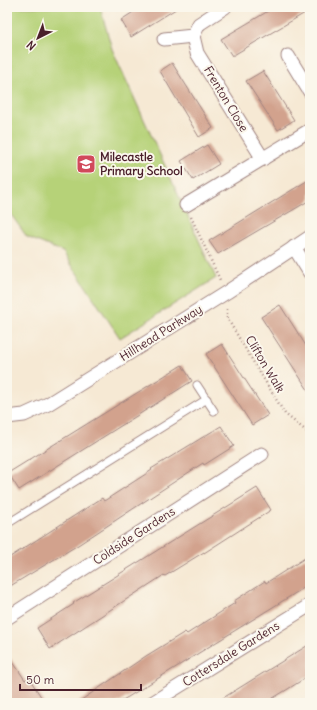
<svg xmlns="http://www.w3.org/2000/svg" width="317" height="710" font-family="Delius,sans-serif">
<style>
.green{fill:#b6d278;stroke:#807852}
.building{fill:#d2a28d}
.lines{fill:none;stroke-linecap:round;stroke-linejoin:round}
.service-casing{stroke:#a08480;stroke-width:9}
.minor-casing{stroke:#a08480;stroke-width:15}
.path{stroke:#a08480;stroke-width:2.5;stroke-dasharray:1 3;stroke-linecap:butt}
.service{stroke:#fff;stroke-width:7}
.minor{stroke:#fff;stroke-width:13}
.labels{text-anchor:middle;stroke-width:4;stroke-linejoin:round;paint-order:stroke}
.street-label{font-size:12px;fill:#4a1f2b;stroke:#fbf7ec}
.poi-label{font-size:12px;font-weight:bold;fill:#4a1f2b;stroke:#fbf7ec;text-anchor:start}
</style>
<rect width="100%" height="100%" fill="#fbf7ec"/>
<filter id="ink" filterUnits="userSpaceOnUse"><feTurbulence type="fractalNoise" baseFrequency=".025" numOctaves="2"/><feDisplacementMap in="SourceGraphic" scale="8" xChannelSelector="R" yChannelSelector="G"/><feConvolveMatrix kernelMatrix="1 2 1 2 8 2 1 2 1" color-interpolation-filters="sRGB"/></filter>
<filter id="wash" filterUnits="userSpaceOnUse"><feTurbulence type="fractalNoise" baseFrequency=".012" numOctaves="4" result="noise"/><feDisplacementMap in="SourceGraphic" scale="16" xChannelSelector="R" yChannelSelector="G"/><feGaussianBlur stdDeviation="0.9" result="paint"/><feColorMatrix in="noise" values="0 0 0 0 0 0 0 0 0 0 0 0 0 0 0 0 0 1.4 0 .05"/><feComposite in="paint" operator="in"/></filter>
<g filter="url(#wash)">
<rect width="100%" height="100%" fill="#f6e9d4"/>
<path class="green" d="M 7,7 L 100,7 L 112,49 L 216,278 L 120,338 L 63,252 L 27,237 L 7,209 Z"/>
<g id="blocks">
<g class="building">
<path d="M 141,7 L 179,7 L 131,37 L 121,20 Z"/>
<path d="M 275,7 L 310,7 L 310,10 L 232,56 L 221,39 Z"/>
<path d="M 172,63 L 213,128 L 199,137 L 160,71 Z"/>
<path d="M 263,71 L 294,120 L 278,130 L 246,81 Z"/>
<path d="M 207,145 L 219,164 L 193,180 L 181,161 Z"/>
<path d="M 310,179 L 310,200 L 218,254 L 209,241 Z"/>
<path d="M 280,305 L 310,352 L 310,393 L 261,317 Z"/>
<path d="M 222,344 L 268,415 L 252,425 L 206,354 Z"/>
<path d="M 182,365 L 192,381 L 19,490 L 8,473 Z"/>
<path d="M 221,426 L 234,446 L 204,465 L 203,463 L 78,545 L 7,588 L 7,559 L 102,498 L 104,501 L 152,470 L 151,469 Z"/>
<path d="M 257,488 L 271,510 L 204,553 L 204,552 L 165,576 L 164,575 L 50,649 L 37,628 L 74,604 L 73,603 Z"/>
<path d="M 305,558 L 310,566 L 310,584 L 289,597 L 128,697 L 117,703 L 77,703 L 146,656 L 185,632 L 187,634 L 235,603 L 234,601 L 265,581 L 266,583 Z"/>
<path d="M 310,644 L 310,675 L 288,689 L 265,703 L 215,703 Z"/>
<path d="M 7,653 L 25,680 L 29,678 L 45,703 L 11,703 L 7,697 Z"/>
</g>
</g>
</g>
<g filter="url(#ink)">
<use href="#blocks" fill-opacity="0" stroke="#a08480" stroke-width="1"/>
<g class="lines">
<g class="service-casing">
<g id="service">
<path d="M 197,385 L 214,411"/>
<path d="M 7,524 L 207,399"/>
</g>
</g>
<g class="minor-casing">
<g id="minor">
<path d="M 225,7 L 199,24 L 193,36 L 197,53 L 263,159"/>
<path d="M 164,39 L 193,36"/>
<path d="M 288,56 L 310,92"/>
<path d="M 186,205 L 310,130"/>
<path d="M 294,247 L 310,273"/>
<path d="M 7,417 L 24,415 L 48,404 L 227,292 L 310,237"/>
<path d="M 7,618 L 262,454"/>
<path d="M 152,703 L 310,605"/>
</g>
</g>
<g class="path">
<path d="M 191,217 L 220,280"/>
<path d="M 227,309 L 227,318 L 285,414 L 310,434"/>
</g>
<use href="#service" class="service"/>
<use href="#minor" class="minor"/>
</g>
</g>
<defs>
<g id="school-square" transform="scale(1)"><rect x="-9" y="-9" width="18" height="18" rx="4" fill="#d1495b" stroke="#fbf7ec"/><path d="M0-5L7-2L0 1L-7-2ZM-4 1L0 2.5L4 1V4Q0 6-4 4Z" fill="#fff"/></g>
</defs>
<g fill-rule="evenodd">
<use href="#school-square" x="86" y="164"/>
</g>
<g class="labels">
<g class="street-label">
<text transform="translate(226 99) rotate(59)" y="4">Frenton Close</text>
<text transform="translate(161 333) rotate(-32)" y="4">Hillhead Parkway</text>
<text transform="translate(265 364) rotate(59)" y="4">Clifton Walk</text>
<text transform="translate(134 536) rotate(-33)" y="4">Coldside Gardens</text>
<text transform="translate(231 654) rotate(-32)" y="4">Cottersdale Gardens</text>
</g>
<g class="poi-label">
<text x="100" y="161">Milecastle<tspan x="100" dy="14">Primary School</tspan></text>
</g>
</g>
<rect width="317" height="710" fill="none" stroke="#fbf7ec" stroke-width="24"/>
<g transform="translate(38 38) rotate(222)" stroke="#fbf7ec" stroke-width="3" paint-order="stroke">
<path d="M0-3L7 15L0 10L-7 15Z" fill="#4a1f2b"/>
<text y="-6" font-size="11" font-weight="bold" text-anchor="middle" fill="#4a1f2b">N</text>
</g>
<path d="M20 684v6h121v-6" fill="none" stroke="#4a1f2b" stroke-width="2"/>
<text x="26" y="684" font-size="12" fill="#4a1f2b" stroke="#fbf7ec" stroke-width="3" paint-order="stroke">50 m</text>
</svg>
